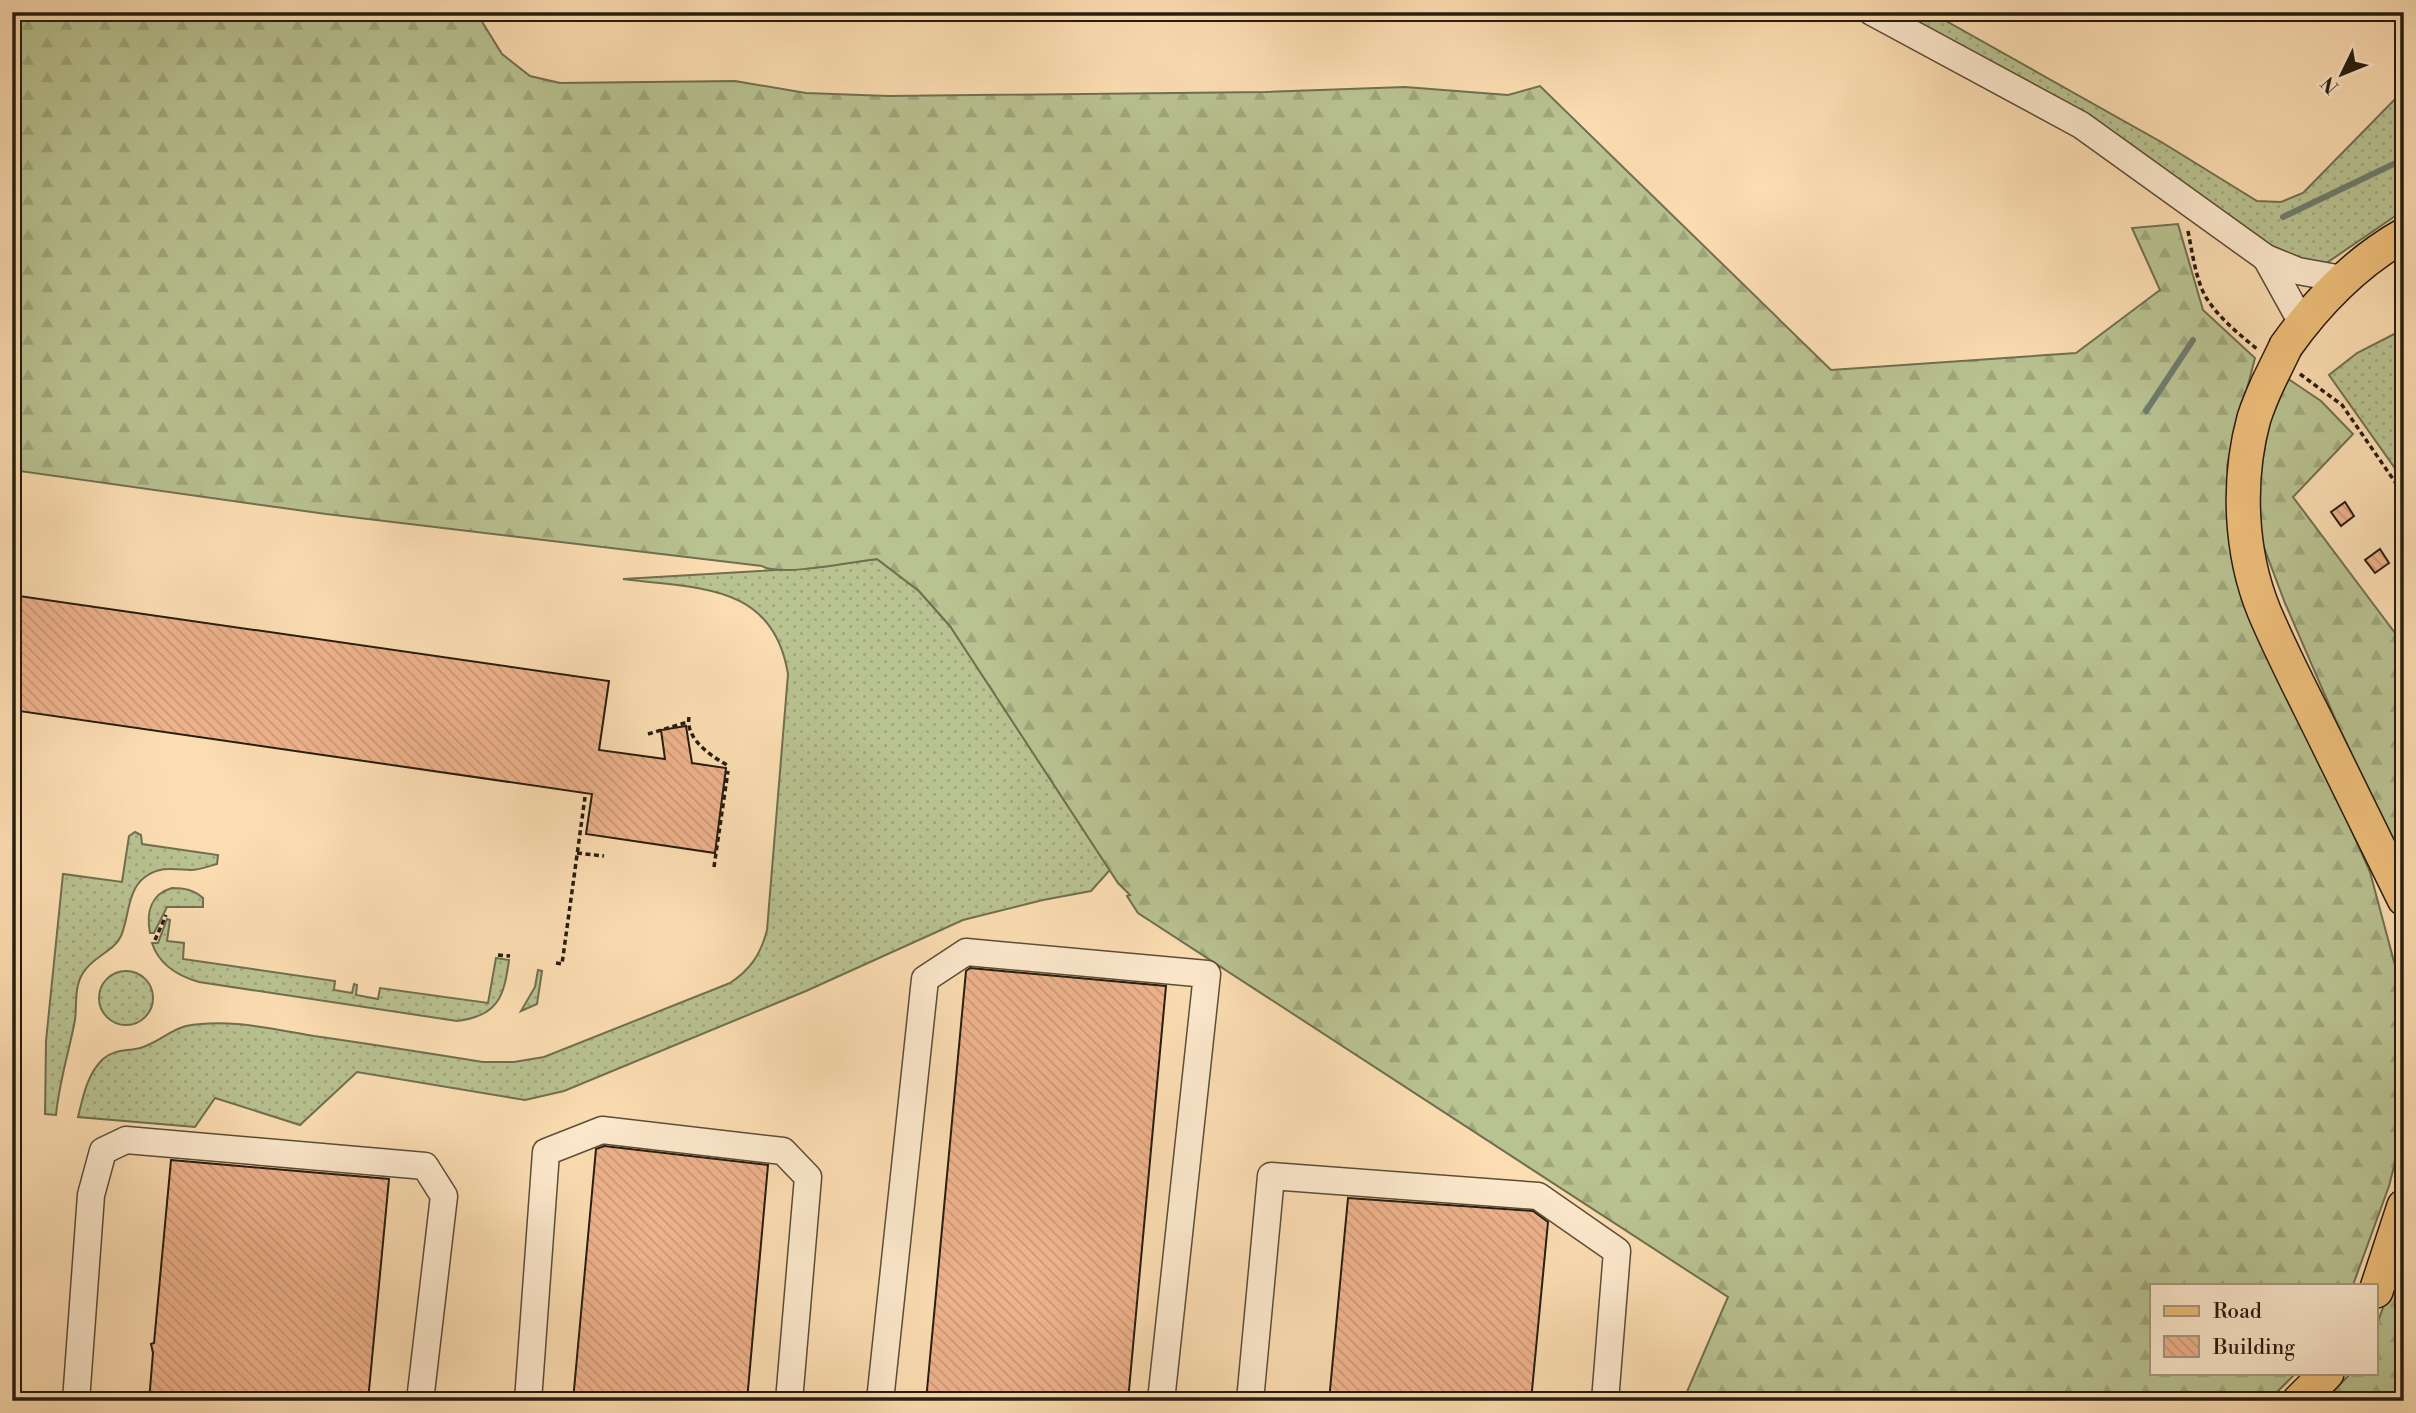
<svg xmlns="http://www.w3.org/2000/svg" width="2416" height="1413" font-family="'Libre Bodoni',serif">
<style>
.grass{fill:url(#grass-dots);stroke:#706f50;stroke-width:2}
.forest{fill:url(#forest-firs);stroke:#706f50;stroke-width:2}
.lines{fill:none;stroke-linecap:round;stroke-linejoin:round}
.stream{stroke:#6f7c6e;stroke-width:6}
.building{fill:url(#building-back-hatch);stroke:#271c0f;stroke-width:2}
.minor-casing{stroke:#5c4c38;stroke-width:29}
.major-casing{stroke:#271c0f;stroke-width:36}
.path{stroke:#271c0f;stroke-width:3.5;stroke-dasharray:5 3.5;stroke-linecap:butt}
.minor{stroke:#fde9cd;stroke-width:26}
.major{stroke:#eebe79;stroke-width:33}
.major-bridge-casing{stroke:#271c0f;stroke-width:36;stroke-linecap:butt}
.major-bridge{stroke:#eebe79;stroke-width:33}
</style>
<defs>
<pattern id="grass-dots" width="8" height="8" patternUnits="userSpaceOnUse" patternTransform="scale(1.75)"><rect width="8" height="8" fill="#b9c291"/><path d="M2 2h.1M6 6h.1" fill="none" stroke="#9fa67c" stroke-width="1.8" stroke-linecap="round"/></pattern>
<pattern id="forest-firs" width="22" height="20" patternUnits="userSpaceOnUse" patternTransform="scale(1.75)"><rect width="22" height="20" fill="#b9c291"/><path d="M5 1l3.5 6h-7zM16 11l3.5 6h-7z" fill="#9fa67c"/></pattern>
<pattern id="building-back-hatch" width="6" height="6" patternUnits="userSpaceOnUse" patternTransform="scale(1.75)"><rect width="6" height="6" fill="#efb38d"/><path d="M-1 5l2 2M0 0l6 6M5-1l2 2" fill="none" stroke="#cd9978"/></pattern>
</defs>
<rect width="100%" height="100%" fill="#fcddb2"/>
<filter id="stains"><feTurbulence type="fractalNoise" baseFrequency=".00286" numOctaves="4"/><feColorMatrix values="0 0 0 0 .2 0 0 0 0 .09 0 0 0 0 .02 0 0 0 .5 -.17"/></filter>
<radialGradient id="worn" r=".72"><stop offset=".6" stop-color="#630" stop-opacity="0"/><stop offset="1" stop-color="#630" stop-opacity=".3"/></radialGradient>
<g class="grass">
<path d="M 1898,12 L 1930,12 L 2163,143 L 2257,201 L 2281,202 L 2303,193 L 2404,90 L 2404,210 L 2312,273 Z"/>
<path d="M 2404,329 L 2404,481 L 2329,375 L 2357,353 Z"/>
<path d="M 877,559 L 919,591 L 950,626 L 1110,870 L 1091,891 L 1043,900 L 963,920 L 806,991 L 564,1091 L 525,1100 L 357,1072 L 300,1125 L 215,1098 L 195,1127 L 78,1117 C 83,1097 87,1074 103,1059 C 115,1048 130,1052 143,1047 C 159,1042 170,1030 186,1026 C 227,1018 273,1029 314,1036 C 370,1044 427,1053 483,1062 L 514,1062 L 544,1057 L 730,983 C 750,970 761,954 767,930 L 788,674 C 773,582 697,589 623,579 L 810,568 Z"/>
<path d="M 135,832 L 141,835 L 142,844 L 218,855 L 217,864 C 209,866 199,870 191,870 C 173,869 160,866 145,877 C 127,890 129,918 121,936 C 114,952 93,956 83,973 C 74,987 77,1004 75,1020 C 69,1052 59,1082 56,1115 L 45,1114 L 46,1041 L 63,874 L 122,882 L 129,836 Z"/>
<path d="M 172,888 C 185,888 194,890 203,898 L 203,907 L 167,907 L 154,933 L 150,933 C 146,912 151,894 172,888 Z"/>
<path d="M 167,919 L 170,920 L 167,941 L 184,943 L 183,959 L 335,981 L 334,990 L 352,993 L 354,984 L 357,985 L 356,995 L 378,999 L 380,988 L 488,1003 L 496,958 L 509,960 C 504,997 498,1016 457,1021 L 199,982 C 178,976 159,965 152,943 L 158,943 Z"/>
<path d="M 538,970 L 542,971 L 537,1004 L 521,1011 L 535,987 Z"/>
<circle cx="126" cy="998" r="27"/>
</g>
<g class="forest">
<path d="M 12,12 L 476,12 L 502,54 L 530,76 L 560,83 L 735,81 L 806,93 L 888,96 L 1265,92 L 1405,87 L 1508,95 L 1540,86 L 1831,370 L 2076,353 L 2160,290 L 2132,228 L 2178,224 L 2203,310 L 2255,358 L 2227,466 L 2245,589 L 2370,872 L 2404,999 L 2404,1127 L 2389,1186 L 2353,1285 L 2152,1285 L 2152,1373 L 2296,1373 L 2268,1401 L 1683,1401 L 1728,1297 L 1138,913 L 1127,896 L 1130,895 L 1118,883 L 950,626 L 919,591 L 877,559 C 853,562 780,577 762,566 L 326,514 L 12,470 Z"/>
<path d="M 2281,374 L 2321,401 L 2353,434 L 2293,497 L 2404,645 L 2404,863 L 2337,723 L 2285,603 L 2257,529 L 2256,437 Z"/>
<path d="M 2404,1249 L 2404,1401 L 2324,1401 L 2351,1373 L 2376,1373 L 2376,1327 Z"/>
</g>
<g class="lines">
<g class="stream">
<path d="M 2283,217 L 2404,159"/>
<path d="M 2146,411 L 2193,340"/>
</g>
</g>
<g class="building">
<path d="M 2345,502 L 2354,516 L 2341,526 L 2331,512 Z"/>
<path d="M 2380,549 L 2389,563 L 2375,573 L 2365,560 Z"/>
<path d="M 12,595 L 609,681 L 599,750 L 665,759 L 661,730 L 686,726 L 692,763 L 726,768 L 715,853 L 586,834 L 592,794 L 12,710 Z"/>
<path d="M 970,968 L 1166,986 L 1128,1401 L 926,1401 L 966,971 Z"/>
<path d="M 604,1146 L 768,1165 L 747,1401 L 573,1401 L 596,1149 Z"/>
<path d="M 171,1160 L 389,1179 L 368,1401 L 149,1401 L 153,1353 L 151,1344 L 154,1343 Z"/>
<path d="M 1348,1198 L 1533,1211 L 1548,1222 L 1531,1401 L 1329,1401 Z"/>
</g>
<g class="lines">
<g class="minor-casing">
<g id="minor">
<path d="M 1872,12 L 2081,125 L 2266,258 L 2298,271 L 2342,279"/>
<path d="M 2266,258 L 2302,323"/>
<path d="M 76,1401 L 91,1195 L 103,1151 L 126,1140 L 425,1166 L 444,1196 L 420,1401"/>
<path d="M 528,1401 L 546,1152 L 602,1130 L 783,1151 L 808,1177 L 789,1401"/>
<path d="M 880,1401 L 925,979 L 966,952 L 1207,974 L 1161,1401"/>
<path d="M 1250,1401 L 1271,1176 L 1538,1196 L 1617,1251 L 1605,1401"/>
</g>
</g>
<g class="major-casing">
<g id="major">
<path d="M 2286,346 C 2318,301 2355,263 2404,235"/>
<path d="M 2268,383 C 2263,394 2258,406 2254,418 C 2237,480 2240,552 2264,611 C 2280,649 2299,686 2317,722 C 2346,781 2375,840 2404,899"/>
<path d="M 2376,1291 L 2404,1206"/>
<path d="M 2299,1401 L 2327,1373"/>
</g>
</g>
<g class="path">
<path d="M 2188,231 C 2192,251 2196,282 2207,299 C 2220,319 2239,334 2257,349"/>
<path d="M 2300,374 L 2342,405 L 2404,495"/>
<path d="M 689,717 C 685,739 712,757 729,766"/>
<path d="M 648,734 L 688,722"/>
<path d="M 577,853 L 604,856"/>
<path d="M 714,867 L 728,771"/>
<path d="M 155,940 L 166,915"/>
<path d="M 498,955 L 510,956"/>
<path d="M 556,963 L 562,964 L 585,797"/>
</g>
<use href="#minor" class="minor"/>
<use href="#major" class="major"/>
<g class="major-bridge-casing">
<path id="major-bridge" d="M 2268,383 L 2286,346"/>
</g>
<use href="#major-bridge" class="major-bridge"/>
</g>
<rect width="2416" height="1413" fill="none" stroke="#fcddb2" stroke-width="42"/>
<rect x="14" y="14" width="2388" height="1385" fill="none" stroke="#271c0f" stroke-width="3.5"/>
<rect x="21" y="21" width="2374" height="1371" fill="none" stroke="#271c0f" stroke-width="2"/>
<rect x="2150" y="1284" width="228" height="91" fill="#fde9cd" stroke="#a79781" stroke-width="2"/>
<rect x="2164" y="1306" width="35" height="10" fill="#eebe79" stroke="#a79781" stroke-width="2"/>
<text x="2213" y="1318" font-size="21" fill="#271c0f">Road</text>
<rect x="2164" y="1336" width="35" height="21" fill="url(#building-back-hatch)" stroke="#a79781" stroke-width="2"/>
<text x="2213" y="1354" font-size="21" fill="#271c0f">Building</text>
<g transform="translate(2342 74) rotate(227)" stroke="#fde9cd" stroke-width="5" paint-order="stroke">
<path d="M0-5L12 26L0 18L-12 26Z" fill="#271c0f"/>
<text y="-10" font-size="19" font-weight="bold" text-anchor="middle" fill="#271c0f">N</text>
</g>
<rect width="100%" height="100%" filter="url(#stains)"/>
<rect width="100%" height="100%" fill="url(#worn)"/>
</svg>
